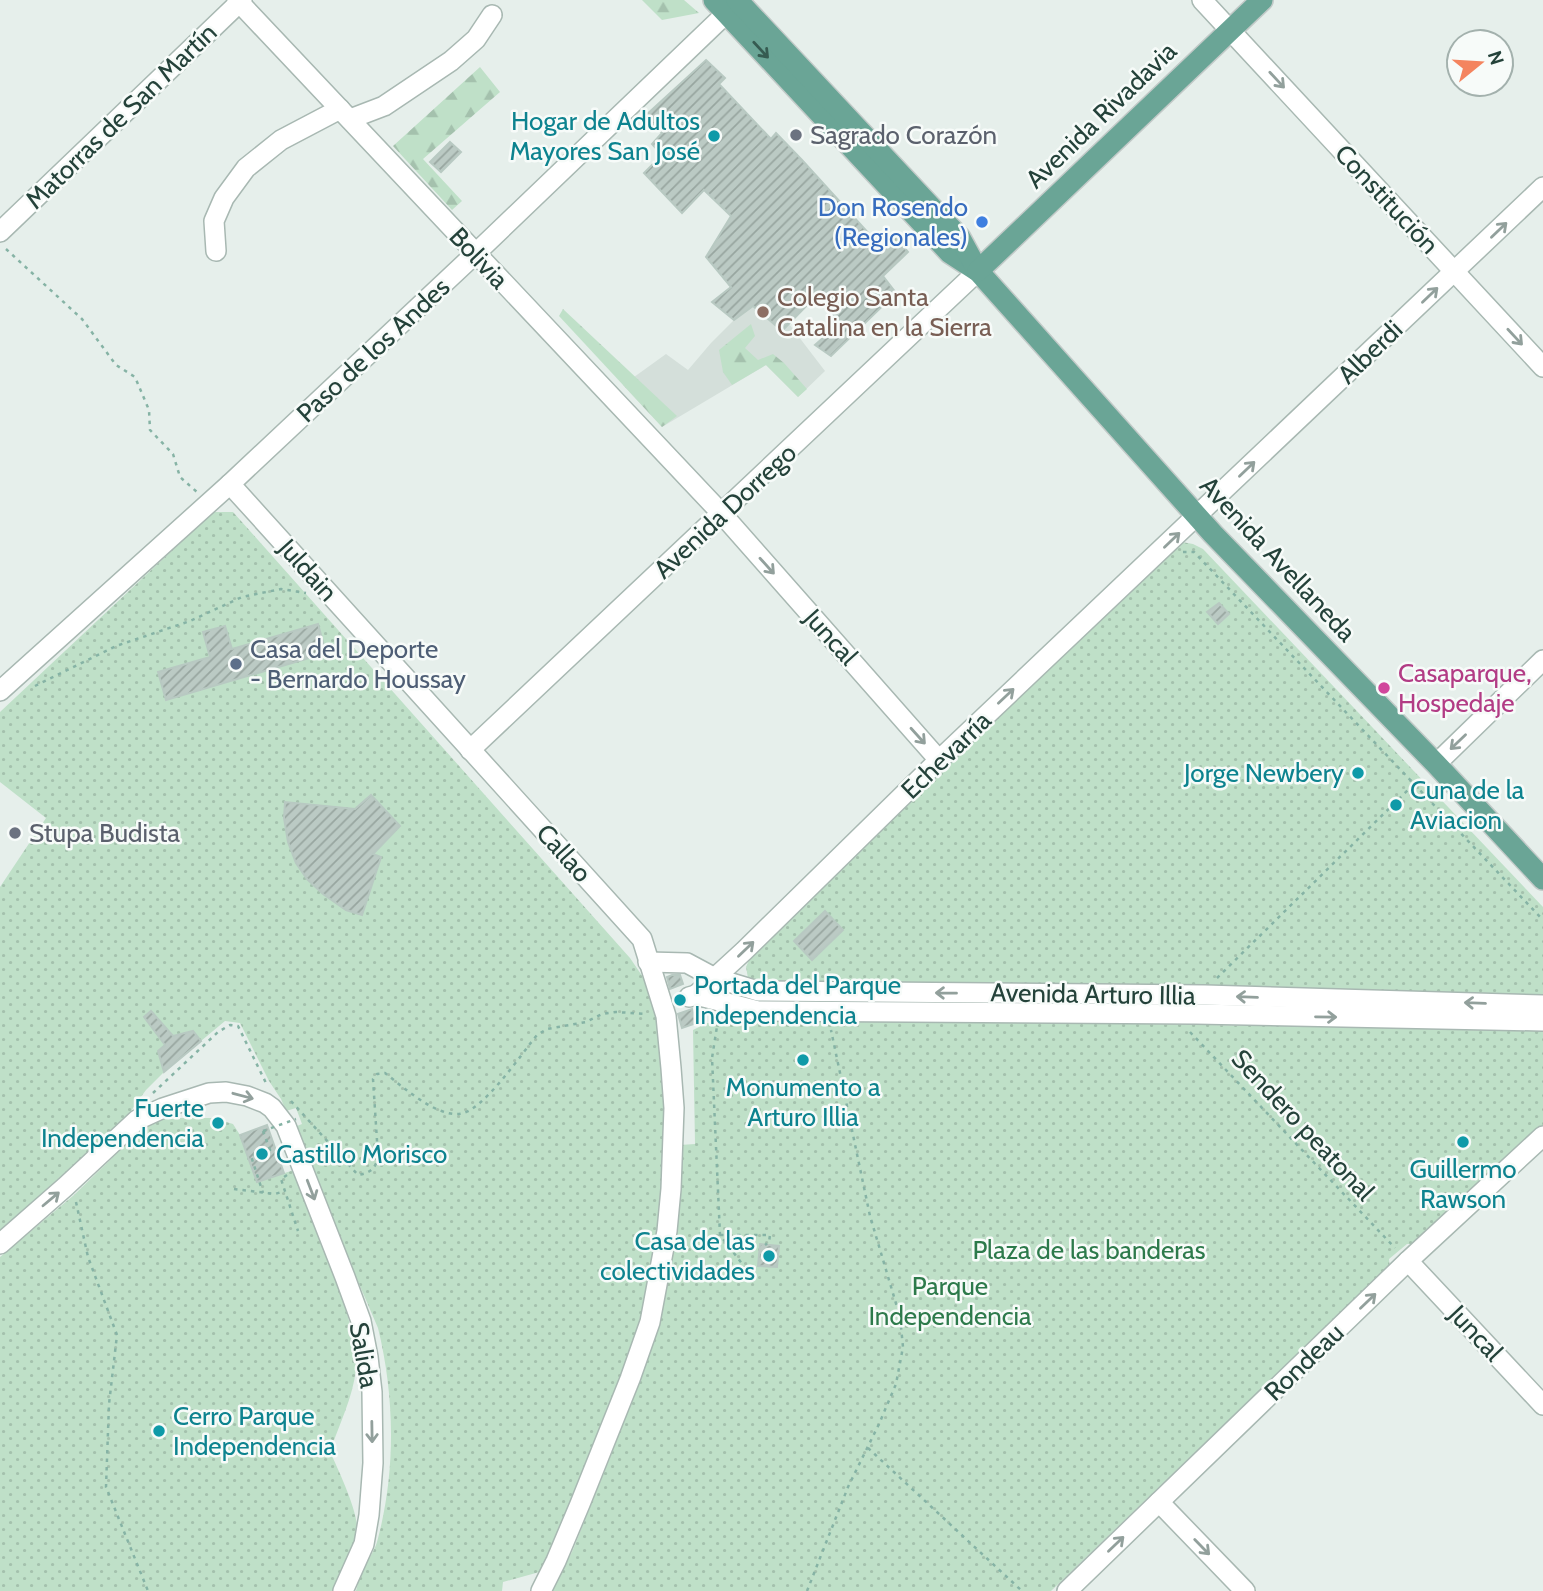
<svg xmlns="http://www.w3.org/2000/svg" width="1543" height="1591" font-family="Cabin,sans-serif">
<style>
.built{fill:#d4dfda}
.green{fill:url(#green-dots)}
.forest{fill:url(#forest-firs)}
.building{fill:url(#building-hatch);stroke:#b8c9c2;stroke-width:2}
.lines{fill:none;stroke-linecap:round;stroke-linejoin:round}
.minor-casing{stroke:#a8b8b2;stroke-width:22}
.major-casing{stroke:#c2cac8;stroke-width:24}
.path{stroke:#86b3a5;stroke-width:2.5;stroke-dasharray:3.5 5;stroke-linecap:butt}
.minor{stroke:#fff;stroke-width:19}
.major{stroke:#6aa596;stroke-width:21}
.path-bridge{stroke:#86b3a5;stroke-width:2.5;stroke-dasharray:3.5 5;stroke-linecap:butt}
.oneway{stroke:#365b51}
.oneway2{stroke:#92a09c}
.worship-dot{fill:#6b7280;stroke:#f7fbf9;stroke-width:2.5}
.culture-dot{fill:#0f9aa8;stroke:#f7fbf9;stroke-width:2.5}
.shop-dot{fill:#3f7fe0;stroke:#f7fbf9;stroke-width:2.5}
.education-dot{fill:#8d6e63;stroke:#f7fbf9;stroke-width:2.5}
.service-dot{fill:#5c6f8a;stroke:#f7fbf9;stroke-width:2.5}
.hotel-dot{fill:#d1479c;stroke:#f7fbf9;stroke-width:2.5}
.labels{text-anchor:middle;stroke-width:5;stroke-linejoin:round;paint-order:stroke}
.street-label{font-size:26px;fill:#24423a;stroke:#f7fbf9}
.culture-label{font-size:26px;fill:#0d838f;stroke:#f7fbf9;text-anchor:end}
.worship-label{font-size:26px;fill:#5b616d;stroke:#f7fbf9;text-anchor:start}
.shop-label{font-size:26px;fill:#366cbe;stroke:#f7fbf9;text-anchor:end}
.education-label{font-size:26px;fill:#785e54;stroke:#f7fbf9;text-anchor:start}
.service-label{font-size:26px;fill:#4e5e75;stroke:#f7fbf9;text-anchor:start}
.hotel-label{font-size:26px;fill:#b23c85;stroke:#f7fbf9;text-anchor:start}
.park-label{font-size:26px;fill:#2d7a4b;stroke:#f7fbf9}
</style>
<defs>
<pattern id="green-dots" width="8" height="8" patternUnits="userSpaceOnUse" patternTransform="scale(1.75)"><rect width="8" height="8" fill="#bfe0c8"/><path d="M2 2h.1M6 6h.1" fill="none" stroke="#a4c1ad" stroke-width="1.8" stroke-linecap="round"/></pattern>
<pattern id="forest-firs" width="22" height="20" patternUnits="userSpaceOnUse" patternTransform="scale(1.75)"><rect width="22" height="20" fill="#bfe0c8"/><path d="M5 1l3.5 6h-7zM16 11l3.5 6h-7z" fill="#a4c1ad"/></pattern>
<pattern id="building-hatch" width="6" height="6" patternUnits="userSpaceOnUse" patternTransform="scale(1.75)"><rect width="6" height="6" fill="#bbcac4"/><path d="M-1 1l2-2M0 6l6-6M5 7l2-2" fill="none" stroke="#98a6a0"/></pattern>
</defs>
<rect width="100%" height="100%" fill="#e6efeb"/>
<path class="built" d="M 706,257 L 818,294 L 789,324 L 825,371 L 798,397 L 766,365 L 662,427 L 623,385 L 666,354 L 688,370 L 711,343 L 734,320 L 712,302 L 730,287 Z"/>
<g class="green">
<path d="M 213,512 L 233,512 L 630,958 L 647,983 L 660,1024 L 666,1134 L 660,1217 L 642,1317 L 612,1399 L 543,1571 L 503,1582 L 502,1591 L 356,1591 C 358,1584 359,1577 362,1570 C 367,1561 374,1552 377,1542 C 396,1473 395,1397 378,1328 L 292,1128 L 302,1124 L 296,1108 L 286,1111 L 281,1099 L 269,1081 L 240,1023 L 225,1021 L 201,1041 L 193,1031 L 173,1036 L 165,1027 L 158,1036 L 165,1045 L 158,1051 L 164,1072 L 146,1090 L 128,1115 L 0,1232 L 0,887 L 46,818 L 0,782 L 0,712 Z"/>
<path d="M 1182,542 L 1193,544 L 1203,549 L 1543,907 L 1543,995 L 753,982 L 748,978 L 746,967 L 750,958 L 1174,546 Z"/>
<path d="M 754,1018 L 1543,1030 L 1543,1125 L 1418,1244 L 1407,1244 L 1389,1259 L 1390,1269 L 1209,1439 L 1051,1591 L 551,1591 L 572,1552 L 611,1455 L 635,1389 L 680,1145 L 695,1144 L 693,1030 L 707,1023 L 728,1025 L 738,1020 Z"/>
<path d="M 166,1118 L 213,1118 L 233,1124 L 240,1135 L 257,1182 L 297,1169 C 315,1219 336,1269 349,1321 C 352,1337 357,1353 356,1369 C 353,1397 339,1425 330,1451 C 339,1473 362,1517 357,1540 C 353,1556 342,1575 335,1591 L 0,1591 L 0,1257 L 74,1195 L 141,1130 L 151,1123 Z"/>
</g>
<g class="forest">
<path d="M 642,0 L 684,0 L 699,13 L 662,20 Z"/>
<path d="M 480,67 L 500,92 L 423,159 L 462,201 L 452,210 L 393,146 Z"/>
<path d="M 563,309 L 677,416 L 662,427 L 559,316 Z"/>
<path d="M 751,324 L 755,336 L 745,348 L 758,360 L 773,354 L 784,363 L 807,389 L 798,397 L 766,365 L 732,385 L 723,372 L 719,350 Z"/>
</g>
<g class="building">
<path d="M 706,60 L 725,78 L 719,84 L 771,139 L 776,133 L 802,160 L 881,247 L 893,234 L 908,252 L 883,276 L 896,293 L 831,356 L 815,345 L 840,323 L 816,296 L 782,331 L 753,306 L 734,320 L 712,302 L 731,287 L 706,257 L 731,216 L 704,190 L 682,213 L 644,173 L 662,155 L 652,144 L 662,133 L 645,116 Z"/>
<path d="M 450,142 L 461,152 L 441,172 L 430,162 Z"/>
<path d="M 1219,603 L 1229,614 L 1218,624 L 1207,612 Z"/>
<path d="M 318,624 L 326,653 L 166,700 L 158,672 L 210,657 L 203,632 L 225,626 L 232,649 Z"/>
<path d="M 371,795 L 400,826 L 373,854 L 381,857 L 362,915 L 346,910 L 323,894 L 307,879 L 296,863 L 288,842 L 284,818 L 285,802 L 355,809 Z"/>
<path d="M 825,911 L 843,930 L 812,960 L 794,941 Z"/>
<path d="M 672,975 L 680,975 L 683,984 L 670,989 L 667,977 Z"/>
<path d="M 692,1009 L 696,1023 L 682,1028 L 678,1014 Z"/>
<path d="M 151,1011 L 173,1036 L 193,1031 L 201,1041 L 164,1072 L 158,1051 L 165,1045 L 144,1017 Z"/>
<path d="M 267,1125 L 284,1173 L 257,1182 L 240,1135 Z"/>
<path d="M 760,1244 L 779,1246 L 777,1267 L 758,1266 Z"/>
</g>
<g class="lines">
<g class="minor-casing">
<g id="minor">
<path d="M 237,0 L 722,514 L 939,760"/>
<path d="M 1202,0 L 1543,367"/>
<path d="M 350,119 L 384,106 L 451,61 L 476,39 L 492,15"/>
<path d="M 0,232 L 242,0"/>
<path d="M 216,251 L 214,221 L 224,198 L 246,168 L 281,140 L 340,109"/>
<path d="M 230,484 L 642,939 L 666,1016 L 671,1068 L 674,1108 L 671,1189 L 667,1231 L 650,1322 L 630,1379 L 580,1504 L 556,1561 L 541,1591"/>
<path d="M 0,691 L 230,484 L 475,254 L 736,4"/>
<path d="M 470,750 L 978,271"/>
<path d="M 1436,764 L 1543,660"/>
<path d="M 648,962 L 687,963 L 715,978 L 758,991 L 1205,995 L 1543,1005"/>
<path d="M 696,995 L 744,951 L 939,760 L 1543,187"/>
<path d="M 689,997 L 696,995 L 758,1011 L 1196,1014 L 1543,1021"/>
<path d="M 0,1244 L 65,1187 L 137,1120 L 163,1108 L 209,1093 L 226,1092 L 247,1096 L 265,1103 L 272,1108 L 286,1126 L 345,1277 L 361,1321 L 368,1357 L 372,1392 L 373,1463 L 369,1515 L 364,1544 L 343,1591"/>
<path d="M 1408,1261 L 1543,1405"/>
<path d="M 1159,1502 L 1245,1591"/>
<path d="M 1067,1591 L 1408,1261 L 1543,1136"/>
</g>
</g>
<g class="major-casing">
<g id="major">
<path d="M 714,0 L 950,253 L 976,270"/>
<path d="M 737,0 L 960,238 L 978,271 L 1213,534 L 1436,764 L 1543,879"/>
<path d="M 978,271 L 1262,0"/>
</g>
</g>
<g class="path">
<path d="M 6,249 L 82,319 L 116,365 L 135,377 L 149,410 L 150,430 L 173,454 L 180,477 L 197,492"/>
<path d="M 1183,552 L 1194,552 L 1543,920"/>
<path d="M 35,686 L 116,646 L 190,621 L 242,597 L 281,589 L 306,593"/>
<path d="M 1217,978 L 1414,784"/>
<path d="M 718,1020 L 712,1058 L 720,1235 L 747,1270"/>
<path d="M 1190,1032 L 1395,1248"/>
<path d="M 153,1093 L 218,1032 L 230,1025 L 238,1026 L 266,1083"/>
<path d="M 291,1101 L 358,1175 C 370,1173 376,1169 378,1156 L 373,1079 L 377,1074 L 385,1073 C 403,1087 435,1116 459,1114 C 482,1113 522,1053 537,1035 L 547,1029 L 586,1022 L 602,1014 L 616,1012 L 647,1014"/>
<path d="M 263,1131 L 270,1150 L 251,1156 L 263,1193"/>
<path d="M 287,1175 L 281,1179 L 298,1231"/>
<path d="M 234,1189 L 275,1194 L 285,1191"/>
<path d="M 76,1202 L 88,1257 L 117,1335 L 109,1404 L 106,1487 L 148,1591"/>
<path d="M 720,1235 L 770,1235 L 769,1242 L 765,1245"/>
<path d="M 868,1448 L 1022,1591"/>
<path d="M 807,1591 L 848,1487 L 879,1424 L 896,1384 L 903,1347 L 900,1317 L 870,1216 L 831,1030"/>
</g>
<use href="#minor" class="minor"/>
<use href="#major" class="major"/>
<path class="path-bridge" d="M 263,1131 L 296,1119"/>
</g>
<defs><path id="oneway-shaft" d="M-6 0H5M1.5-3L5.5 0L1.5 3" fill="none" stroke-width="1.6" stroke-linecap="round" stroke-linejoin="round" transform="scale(1.75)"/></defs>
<use class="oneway" href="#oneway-shaft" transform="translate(761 50) rotate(47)"/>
<g class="oneway2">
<use href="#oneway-shaft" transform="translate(1277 80) rotate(47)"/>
<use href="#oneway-shaft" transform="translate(1499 230) rotate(-44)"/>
<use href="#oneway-shaft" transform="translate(1430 295) rotate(-44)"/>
<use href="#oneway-shaft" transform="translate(1515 337) rotate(47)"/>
<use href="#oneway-shaft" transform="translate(1247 469) rotate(-44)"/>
<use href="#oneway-shaft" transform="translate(1172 540) rotate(-44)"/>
<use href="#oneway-shaft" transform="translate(767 566) rotate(48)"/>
<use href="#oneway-shaft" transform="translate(1006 696) rotate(-43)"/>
<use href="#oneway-shaft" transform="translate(918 736) rotate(48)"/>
<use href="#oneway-shaft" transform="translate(1458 742) rotate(136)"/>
<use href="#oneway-shaft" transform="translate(746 949) rotate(-44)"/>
<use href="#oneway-shaft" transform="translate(946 993) rotate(-179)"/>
<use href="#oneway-shaft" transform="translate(1247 997) rotate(-178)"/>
<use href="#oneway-shaft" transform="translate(1475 1003) rotate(-178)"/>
<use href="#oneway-shaft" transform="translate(1326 1017) rotate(1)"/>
<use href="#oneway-shaft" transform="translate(243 1096) rotate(15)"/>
<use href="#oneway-shaft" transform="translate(311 1190) rotate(69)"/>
<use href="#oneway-shaft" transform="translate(51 1199) rotate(-40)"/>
<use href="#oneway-shaft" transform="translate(1368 1301) rotate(-44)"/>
<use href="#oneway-shaft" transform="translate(372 1432) rotate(89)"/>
<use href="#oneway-shaft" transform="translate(1116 1544) rotate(-44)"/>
<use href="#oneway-shaft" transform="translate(1202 1547) rotate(46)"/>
</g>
<g class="worship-dot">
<circle cx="796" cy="135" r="7"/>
<circle cx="15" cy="833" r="7"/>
</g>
<g class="culture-dot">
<circle cx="714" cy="136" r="7"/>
<circle cx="1358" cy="773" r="7"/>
<circle cx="1396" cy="805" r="7"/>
<circle cx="680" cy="1000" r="7"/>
<circle cx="803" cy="1060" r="7"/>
<circle cx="218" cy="1123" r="7"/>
<circle cx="1463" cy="1142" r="7"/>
<circle cx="262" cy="1154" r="7"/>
<circle cx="769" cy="1256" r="7"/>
<circle cx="159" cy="1431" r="7"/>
</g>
<circle class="shop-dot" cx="982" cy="222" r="7"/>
<circle class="education-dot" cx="763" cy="312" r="7"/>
<circle class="service-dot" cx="236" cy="664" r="7"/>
<circle class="hotel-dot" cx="1384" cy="688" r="7"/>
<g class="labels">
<g class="street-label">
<text transform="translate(1101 115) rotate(-44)" y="9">Avenida Rivadavia</text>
<text transform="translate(121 116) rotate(-44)" y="9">Matorras de San Martín</text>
<text transform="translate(1387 199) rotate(47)" y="9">Constitución</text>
<text transform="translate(479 258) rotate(47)" y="9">Bolivia</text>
<text transform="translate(373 350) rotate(-43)" y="9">Paso de los Andes</text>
<text transform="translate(1370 352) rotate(-44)" y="9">Alberdi</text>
<text transform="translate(725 511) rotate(-43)" y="9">Avenida Dorrego</text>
<text transform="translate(1278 559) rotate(47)" y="9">Avenida Avellaneda</text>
<text transform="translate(308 570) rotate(48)" y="9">Juldain</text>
<text transform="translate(831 637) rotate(48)" y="9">Juncal</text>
<text transform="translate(946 755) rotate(-44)" y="9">Echevarría</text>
<text transform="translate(564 853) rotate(48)" y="9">Callao</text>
<text transform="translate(1093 994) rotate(1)" y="9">Avenida Arturo Illia</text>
<text transform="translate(1303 1125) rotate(47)" y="9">Sendero peatonal</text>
<text transform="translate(1476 1333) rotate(47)" y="9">Juncal</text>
<text transform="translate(364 1355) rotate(80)" y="9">Salida</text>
<text transform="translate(1304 1362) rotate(-44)" y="9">Rondeau</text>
</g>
<g class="culture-label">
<text x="700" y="130">Hogar de Adultos<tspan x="700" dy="30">Mayores San José</tspan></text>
<text x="1344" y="782">Jorge Newbery</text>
<text x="1410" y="799" text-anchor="start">Cuna de la<tspan x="1410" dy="30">Aviacion</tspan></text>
<text x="694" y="994" text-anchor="start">Portada del Parque<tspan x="694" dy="30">Independencia</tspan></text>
<text x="803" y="1096" text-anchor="middle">Monumento a<tspan x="803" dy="30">Arturo Illia</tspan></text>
<text x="204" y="1117">Fuerte<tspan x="204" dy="30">Independencia</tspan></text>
<text x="276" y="1163" text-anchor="start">Castillo Morisco</text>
<text x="1463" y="1178" text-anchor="middle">Guillermo<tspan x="1463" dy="30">Rawson</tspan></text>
<text x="755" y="1250">Casa de las<tspan x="755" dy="30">colectividades</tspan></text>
<text x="173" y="1425" text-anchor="start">Cerro Parque<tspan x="173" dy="30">Independencia</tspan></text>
</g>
<g class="worship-label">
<text x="810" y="144">Sagrado Corazón</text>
<text x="29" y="842">Stupa Budista</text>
</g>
<g class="shop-label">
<text x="968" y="216">Don Rosendo<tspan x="968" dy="30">(Regionales)</tspan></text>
</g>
<g class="education-label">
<text x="777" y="306">Colegio Santa<tspan x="777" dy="30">Catalina en la Sierra</tspan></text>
</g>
<g class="service-label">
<text x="250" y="658">Casa del Deporte<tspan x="250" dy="30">- Bernardo Houssay</tspan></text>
</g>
<g class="hotel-label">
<text x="1398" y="682">Casaparque,<tspan x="1398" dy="30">Hospedaje</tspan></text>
</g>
<g class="park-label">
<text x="1089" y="1259">Plaza de las banderas</text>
<text x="950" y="1295">Parque<tspan x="950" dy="30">Independencia</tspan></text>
</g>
</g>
<g transform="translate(1480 63) rotate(72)"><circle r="33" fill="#f7fbf9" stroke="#a3b1ad" stroke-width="2"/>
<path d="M0-5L12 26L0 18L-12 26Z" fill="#f4845f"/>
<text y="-10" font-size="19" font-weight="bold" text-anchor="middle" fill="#24423a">N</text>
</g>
</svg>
